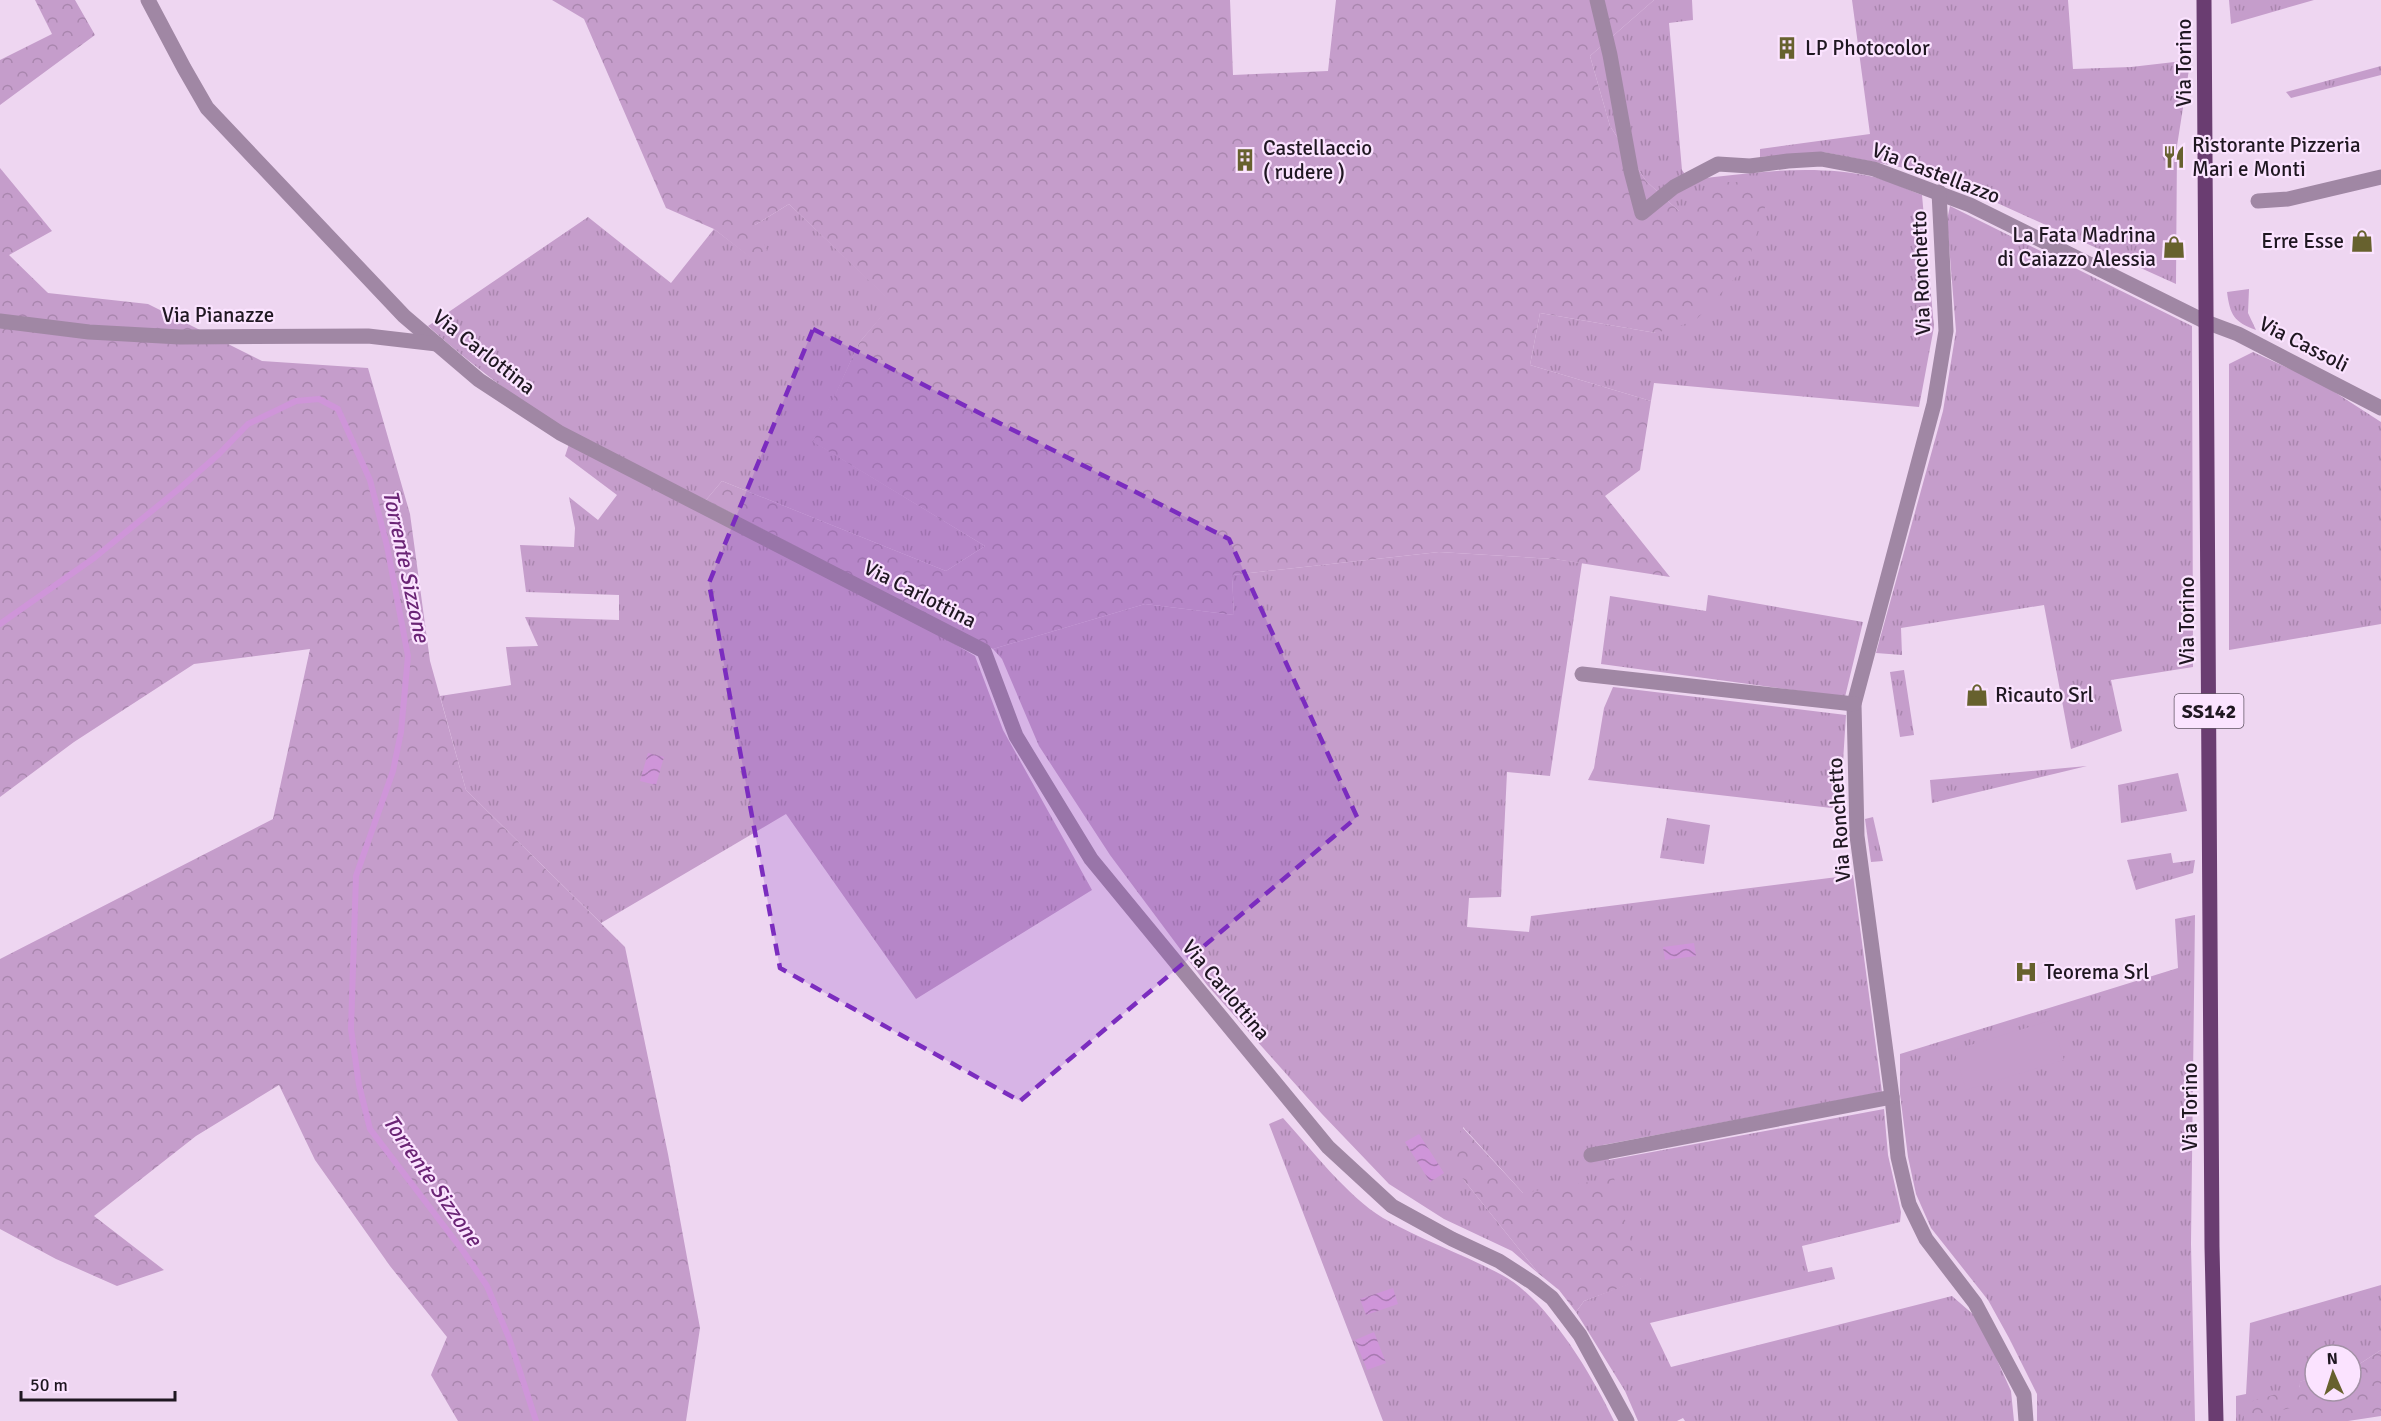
<svg xmlns="http://www.w3.org/2000/svg" width="2381" height="1421" font-family="Signika,sans-serif">
<style>
.grass{fill:url(#grass-tufts)}
.forest{fill:url(#forest-crowns)}
.garden{fill:#c59dcb}
.water{fill:url(#water-waves)}
.lines{fill:none;stroke-linecap:round;stroke-linejoin:round}
.stream{stroke:#cf95d9;stroke-width:6}
.minor{stroke:#a087a4;stroke-width:15}
.primary{stroke:#6a3d71;stroke-width:15}
.marked{fill:#7b2cbf;fill-opacity:0.2;stroke:#7b2cbf;stroke-width:4.5;stroke-dasharray:12 8;stroke-linejoin:round}
.labels{text-anchor:middle;stroke-width:4.5;stroke-linejoin:round;paint-order:stroke}
.shield{fill:#fbe3ff;stroke:#615464;stroke-width:1.5}
.shield-label{font-size:20px;font-weight:bold;fill:#1f1721}
.poi-label{font-size:21px;fill:#1f1721;stroke:#fbe3ff;text-anchor:start}
.street-label{font-size:21px;fill:#1f1721;stroke:#fbe3ff}
.water-label{font-size:22px;font-style:italic;fill:#6a2475;stroke:#fbe3ff}
</style>
<defs>
<pattern id="grass-tufts" width="24" height="20" patternUnits="userSpaceOnUse" patternTransform="scale(1.5)"><rect width="24" height="20" fill="#c59dcb"/><path d="M3 7l-1-3M5 7V3M7 7l1-3M15 17l-1-3M17 17v-4M19 17l1-3" fill="none" stroke="#a986ae"/></pattern>
<pattern id="forest-crowns" width="20" height="18" patternUnits="userSpaceOnUse" patternTransform="scale(1.5)"><rect width="20" height="18" fill="#c59dcb"/><path d="M2 6a3 3 0 1 1 6 0M12 15a3 3 0 1 1 6 0" fill="none" stroke="#a986ae"/></pattern>
<pattern id="water-waves" width="16" height="10" patternUnits="userSpaceOnUse" patternTransform="scale(1.5)"><rect width="16" height="10" fill="#cf95d9"/><path d="M0 5q4-4 8 0t8 0" fill="none" stroke="#a779b0"/></pattern>
</defs>
<rect width="100%" height="100%" fill="#eed6f1"/>
<g class="grass">
<path d="M 1654,0 L 1692,0 L 1693,20 L 1669,23 L 1682,170 L 1689,180 C 1752,173 1812,163 1874,177 C 1890,181 1906,189 1922,195 L 1934,327 L 1919,407 L 1654,383 L 1651,401 L 1530,365 L 1540,313 L 1656,333 L 1679,211 L 1646,181 L 1610,126 L 1590,56 Z"/>
<path d="M 1852,0 L 2068,0 L 2073,69 L 2131,67 L 2183,61 L 2190,63 L 2177,146 L 2176,284 L 1962,187 L 1910,169 L 1823,152 L 1760,157 L 1760,149 L 1870,134 Z"/>
<path d="M 2229,0 L 2314,0 L 2231,24 Z"/>
<path d="M 2381,66 L 2381,75 L 2291,98 L 2286,92 Z"/>
<path d="M 789,204 L 893,303 L 859,343 L 814,442 L 985,546 L 946,571 L 722,481 L 706,500 C 672,484 636,469 603,451 C 538,416 483,375 428,326 L 588,217 L 671,283 L 714,229 L 756,261 L 755,225 Z"/>
<path d="M 1950,206 L 2192,326 L 2193,667 L 2111,680 L 2122,731 L 2071,749 L 2044,605 L 1901,628 L 1902,655 L 1876,653 L 1943,411 L 1956,331 L 1947,220 Z"/>
<path d="M 2249,289 L 2248,313 L 2256,330 C 2234,322 2230,315 2227,292 Z"/>
<path d="M 2253,352 L 2319,382 L 2381,422 L 2381,624 L 2229,650 L 2229,364 Z"/>
<path d="M 569,444 L 868,593 L 975,656 L 1003,730 L 1092,890 L 916,999 L 786,814 L 601,923 L 466,790 L 440,696 L 511,685 L 506,647 L 538,646 L 525,617 L 619,620 L 619,595 L 526,592 L 520,545 L 574,547 L 575,528 L 569,497 L 598,520 L 617,495 L 565,456 Z"/>
<path d="M 1439,552 L 1554,559 L 1582,563 L 1550,776 L 1507,772 L 1501,897 L 1469,898 L 1467,927 L 1529,932 L 1531,916 L 1853,875 L 1882,1092 L 1603,1145 L 1609,1160 L 1884,1109 L 1888,1155 L 1901,1212 L 1900,1222 L 1802,1246 L 1808,1272 L 1832,1267 L 1835,1279 L 1650,1323 L 1671,1367 L 1952,1296 L 1975,1316 L 1989,1342 L 2011,1391 L 2014,1421 L 1685,1421 L 1683,1418 L 1677,1421 L 1638,1421 L 1625,1391 L 1576,1312 L 1584,1301 L 1641,1279 L 1523,1193 L 1463,1127 L 1463,1179 L 1539,1274 L 1512,1251 L 1444,1219 L 1389,1184 L 1322,1114 L 1207,985 L 1110,855 L 1039,746 L 1002,659 L 993,649 L 1145,604 L 1234,615 L 1232,575 Z"/>
<path d="M 1708,595 L 1863,622 L 1845,697 L 1601,664 L 1610,596 L 1706,611 Z"/>
<path d="M 1904,670 L 1914,735 L 1900,737 L 1890,672 Z"/>
<path d="M 1613,687 L 1846,715 L 1840,809 L 1588,780 L 1594,768 L 1604,708 Z"/>
<path d="M 2087,766 L 1932,803 L 1930,780 Z"/>
<path d="M 2178,773 L 2187,811 L 2121,823 L 2118,785 Z"/>
<path d="M 1873,817 L 1883,861 L 1871,862 L 1865,819 Z"/>
<path d="M 1667,818 L 1710,825 L 1704,864 L 1660,858 Z"/>
<path d="M 2171,853 L 2173,863 L 2195,860 L 2193,873 L 2136,890 L 2127,860 Z"/>
<path d="M 2195,915 L 2191,1244 L 2195,1421 L 2037,1421 L 2037,1394 L 2009,1338 L 1988,1300 L 1931,1228 L 1916,1194 L 1908,1157 L 1900,1094 L 1900,1054 L 2178,968 L 2175,919 Z"/>
<path d="M 1283,1118 C 1311,1149 1347,1196 1383,1218 C 1421,1240 1463,1254 1502,1275 C 1547,1299 1592,1375 1614,1421 L 1383,1421 L 1269,1124 Z"/>
<path d="M 2381,1285 L 2381,1350 L 2361,1363 L 2351,1366 L 2351,1355 L 2315,1355 L 2315,1377 L 2300,1382 L 2298,1421 L 2236,1421 L 2236,1396 L 2246,1394 L 2250,1323 Z"/>
</g>
<g class="forest">
<path d="M 35,0 L 75,0 L 95,35 L 0,105 L 0,60 L 52,34 Z"/>
<path d="M 552,0 L 1230,0 L 1233,75 L 1328,71 L 1336,0 L 1654,0 L 1590,56 L 1610,126 L 1646,181 L 1679,211 L 1716,182 L 1740,182 L 1767,201 L 1747,265 L 1695,321 L 1656,333 L 1540,313 L 1530,365 L 1651,401 L 1640,470 L 1605,496 L 1670,577 L 1554,559 L 1439,552 L 1232,575 L 1234,615 L 1145,604 L 993,649 L 706,500 L 722,481 L 946,571 L 985,546 L 813,442 L 859,343 L 892,303 L 789,204 L 755,225 L 767,250 L 756,262 L 714,229 L 666,208 L 584,19 Z"/>
<path d="M 0,168 L 52,231 L 9,255 L 48,293 L 148,304 L 262,361 L 368,368 L 410,514 L 430,661 L 466,790 L 625,947 L 668,1154 L 700,1328 L 686,1421 L 458,1421 L 431,1375 L 447,1337 L 390,1266 L 315,1160 L 279,1085 L 196,1136 L 94,1216 L 164,1270 L 117,1286 L 56,1259 L 0,1229 L 0,959 L 273,819 L 310,649 L 194,664 L 74,742 L 0,797 Z"/>
<path d="M 1462,1127 L 1523,1193 L 1614,1178 L 1641,1280 L 1584,1301 L 1576,1312 L 1559,1290 L 1539,1274 L 1463,1179 L 1455,1159 Z"/>
<path d="M 2381,1350 L 2381,1416 L 2348,1421 L 2298,1421 L 2298,1406 L 2244,1420 L 2243,1404 L 2300,1387 L 2299,1382 L 2315,1377 L 2315,1391 L 2351,1391 L 2351,1366 L 2361,1363 Z"/>
</g>
<path class="garden" d="M 2052,1020 L 2064,1060 L 1966,1090 L 1954,1050 Z"/>
<g class="water">
<path d="M 648,753 L 664,757 L 656,785 L 640,781 Z"/>
<path d="M 1694,943 L 1696,956 L 1665,960 L 1663,947 Z"/>
<path d="M 1419,1134 L 1444,1173 L 1430,1182 L 1405,1142 Z"/>
<path d="M 1393,1288 L 1398,1304 L 1366,1315 L 1360,1299 Z"/>
<path d="M 1374,1332 L 1386,1363 L 1367,1370 L 1355,1340 Z"/>
</g>
<g class="lines">
<path class="stream" d="M 0,624 L 94,558 L 180,488 L 219,454 L 248,424 L 296,401 L 319,399 L 338,409 L 370,480 L 387,546 L 408,656 L 401,732 L 393,771 L 356,876 L 351,1029 L 359,1085 L 370,1129 L 463,1251 L 487,1286 L 509,1338 L 536,1421"/>
<g class="minor">
<path d="M 148,0 L 184,68 L 207,108 L 404,316 L 479,380 L 560,433 L 984,651 L 1016,736 L 1091,859 L 1328,1147 L 1392,1206 L 1452,1239 L 1499,1261 L 1533,1283 L 1552,1298 L 1580,1335 L 1627,1421"/>
<path d="M 1597,0 L 1610,55 L 1631,171 L 1642,213 L 1674,187 L 1718,164 L 1750,166 L 1788,161 L 1821,159 L 1874,169 L 1970,205 L 2206,322 L 2238,334 L 2381,408"/>
<path d="M 1939,192 L 1946,331 L 1934,404 L 1854,704 L 1857,836 L 1892,1097 L 1898,1157 L 1909,1204 L 1926,1239 L 1975,1303 L 2024,1395 L 2026,1421"/>
<path d="M 2258,201 L 2288,199 L 2381,177"/>
<path d="M 0,321 L 89,332 L 180,337 L 368,336 L 437,344"/>
<path d="M 1582,674 L 1854,704"/>
<path d="M 1591,1155 L 1892,1097"/>
</g>
<path class="primary" d="M 2204,0 L 2212,1247 L 2216,1421"/>
</g>
<path class="marked" d="M 813,329 L 1229,539 L 1357,817 L 1020,1101 L 780,968 L 709,583 Z"/>
<defs>
<g id="building-bare" transform="scale(1.8)"><path d="M-4-6H4V6H1V3H-1V6H-4ZM-2.5-4.3h1.7v1.8h-1.7ZM.8-4.3h1.7v1.8H.8ZM-2.5-1h1.7V.8h-1.7ZM.8-1h1.7V.8H.8Z" fill="#67612e" stroke="#fbe3ff" stroke-width="2.5" paint-order="stroke"/></g>
<g id="restaurant-bare" transform="scale(1.8)"><path d="M-5-6h1v4h1v-4h1v4h1v-4h1v5L-1.5 .5V6h-2V.5L-5-1ZM5-6V6H3V1.5H1.5Q1.5-4 5-6Z" fill="#67612e" stroke="#fbe3ff" stroke-width="2.5" paint-order="stroke"/></g>
<g id="shop-bare" transform="scale(1.8)"><path d="M-5-2.5h2.3a2.7 3.5 0 0 1 5.4 0H5L5.5 6h-11ZM-1.5-2.5h3a1.5 2.3 0 0 0-3 0Z" fill="#67612e" stroke="#fbe3ff" stroke-width="2.5" paint-order="stroke"/></g>
<g id="hospital-bare" transform="scale(1.8)"><path d="M-5-5h3v3.5h4V-5h3V5h-3V1.5h-4V5h-3Z" fill="#67612e" stroke="#fbe3ff" stroke-width="2.5" paint-order="stroke"/></g>
</defs>
<g fill-rule="evenodd">
<use href="#building-bare" x="1787" y="48"/>
<use href="#restaurant-bare" x="2174" y="157"/>
<use href="#building-bare" x="1245" y="160"/>
<use href="#shop-bare" x="2362" y="241"/>
<use href="#shop-bare" x="2174" y="247"/>
<use href="#shop-bare" x="1977" y="695"/>
<use href="#hospital-bare" x="2026" y="972"/>
</g>
<g class="labels">
<rect class="shield" x="2174.5" y="694" width="69" height="34" rx="4.5"/>
<g class="shield-label">
<text x="2209" y="718">SS142</text>
</g>
<g class="poi-label">
<text x="1805" y="55">LP Photocolor</text>
<text x="2192" y="152">Ristorante Pizzeria<tspan x="2192" dy="24">Mari e Monti</tspan></text>
<text x="1263" y="155">Castellaccio<tspan x="1263" dy="24">( rudere )</tspan></text>
<text x="2156" y="242" text-anchor="end">La Fata Madrina<tspan x="2156" dy="24">di Caiazzo Alessia</tspan></text>
<text x="2344" y="248" text-anchor="end">Erre Esse</text>
<text x="1995" y="702">Ricauto Srl</text>
<text x="2044" y="979">Teorema Srl</text>
</g>
<g class="street-label">
<text transform="translate(2184 63) rotate(-90)" y="7">Via Torino</text>
<text transform="translate(1936 173) rotate(21)" y="7">Via Castellazzo</text>
<text transform="translate(1921 273) rotate(-92)" y="7">Via Ronchetto</text>
<text x="218" y="322">Via Pianazze</text>
<text transform="translate(2304 344) rotate(27)" y="7">Via Cassoli</text>
<text transform="translate(484 352) rotate(38)" y="7">Via Carlottina</text>
<text transform="translate(920 594) rotate(27)" y="7">Via Carlottina</text>
<text transform="translate(2187 621) rotate(-90)" y="7">Via Torino</text>
<text transform="translate(1839 820) rotate(-94)" y="7">Via Ronchetto</text>
<text transform="translate(1226 990) rotate(50)" y="7">Via Carlottina</text>
<text transform="translate(2190 1107) rotate(-90)" y="7">Via Torino</text>
</g>
<g class="water-label">
<text transform="translate(407 566) rotate(78)" y="8">Torrente Sizzone</text>
<text transform="translate(433 1180) rotate(55)" y="8">Torrente Sizzone</text>
</g>
</g>
<g transform="translate(2333 1373) rotate(357)"><circle r="28" fill="#fbe3ff" stroke="#a391a6" stroke-width="1.5"/>
<path d="M0-4.5L10 22L0 15L-10 22Z" fill="#67612e"/>
<text y="-9" font-size="16" font-weight="bold" text-anchor="middle" fill="#1f1721">N</text>
</g>
<path d="M21 1391v9h154v-9" fill="none" stroke="#1f1721" stroke-width="3"/>
<text x="30" y="1391" font-size="18" fill="#1f1721" stroke="#fbe3ff" stroke-width="4.5" paint-order="stroke">50 m</text>
</svg>
